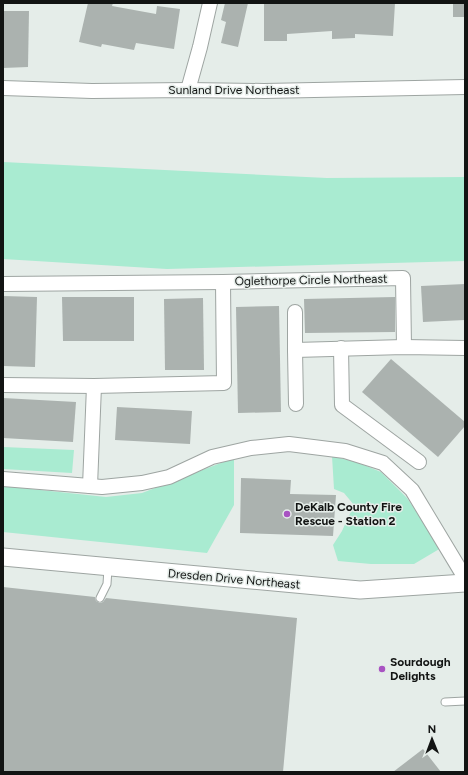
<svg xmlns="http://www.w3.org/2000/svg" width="468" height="775" font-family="Figtree,sans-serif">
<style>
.green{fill:#a9ebd1}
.building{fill:#abb2af}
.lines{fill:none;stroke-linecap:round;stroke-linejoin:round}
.service-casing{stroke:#9ea5a2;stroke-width:9}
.minor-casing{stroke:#9ea5a2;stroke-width:16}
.tertiary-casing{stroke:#9ea5a2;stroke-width:19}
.service{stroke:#fff;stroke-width:7}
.minor{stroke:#fff;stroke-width:14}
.tertiary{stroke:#fff;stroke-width:17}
.poi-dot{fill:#a853c2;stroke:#e5ede9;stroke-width:1.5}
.labels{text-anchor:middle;stroke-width:3;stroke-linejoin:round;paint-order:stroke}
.street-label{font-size:12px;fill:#121413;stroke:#e5ede9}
.poi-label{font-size:12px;font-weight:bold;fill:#121413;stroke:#e5ede9;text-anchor:start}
</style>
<rect width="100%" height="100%" fill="#e5ede9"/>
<g class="green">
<path d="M 3,162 L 327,178 L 465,177 L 465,261 L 167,269 L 3,259 Z"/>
<path d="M 3,447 L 74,450 L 72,473 L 3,469 Z"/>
<path d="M 332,456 L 359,463 L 381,472 L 407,498 L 441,548 L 414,564 L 371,564 L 338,561 L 333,545 L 342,531 L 354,505 L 344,493 L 334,489 Z"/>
<path d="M 234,458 L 234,505 L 207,553 L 3,532 L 3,486 L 106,497 L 142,493 Z"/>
</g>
<g class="building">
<path d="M 88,3 L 113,3 L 112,6 L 156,14 L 157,6 L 180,9 L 174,49 L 136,43 L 134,50 L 102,44 L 101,47 L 79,42 Z"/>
<path d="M 225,3 L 248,3 L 238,47 L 221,43 L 226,22 L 221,20 Z"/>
<path d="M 264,3 L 317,3 L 317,4 L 395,3 L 393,36 L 355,34 L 355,38 L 332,39 L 332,31 L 287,34 L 287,41 L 264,41 Z"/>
<rect x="453" y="3" width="12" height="14"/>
<path d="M 3,11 L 29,11 L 28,67 L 3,68 Z"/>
<path d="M 465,284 L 465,320 L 423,322 L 421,286 Z"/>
<path d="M 3,296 L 37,297 L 35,367 L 3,366 Z"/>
<path d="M 62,297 L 134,297 L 134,341 L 63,341 Z"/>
<path d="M 395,297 L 395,332 L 305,333 L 304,299 Z"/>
<path d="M 203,298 L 204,370 L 165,370 L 164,299 Z"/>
<path d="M 279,306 L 281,412 L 238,413 L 236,307 Z"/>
<path d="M 391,359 L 465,422 L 465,426 L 438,457 L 362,392 Z"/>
<path d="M 3,398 L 76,402 L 73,442 L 3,438 Z"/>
<path d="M 117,407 L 192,411 L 190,444 L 115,440 Z"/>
<path d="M 241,478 L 291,480 L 290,494 L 336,495 L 333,536 L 240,533 Z"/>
<path d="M 3,587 L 95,597 L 96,601 L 100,603 L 103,602 L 106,598 L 297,618 L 283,772 L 3,772 Z"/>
<path d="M 423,749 L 441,772 L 393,772 Z"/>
</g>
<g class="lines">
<g class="service-casing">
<g id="service">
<path d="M 100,598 L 107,584 L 108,568"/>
<path d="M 445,702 L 465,701"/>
</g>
</g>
<g class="minor-casing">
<g id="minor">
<path d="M 3,88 L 92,91 L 188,90 L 264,91 L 465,87"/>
<path d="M 188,90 L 200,47 L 210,3"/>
<path d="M 3,284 L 223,282 L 403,278 L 404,347"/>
<path d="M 295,312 L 295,350 L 404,347 L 465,348"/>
<path d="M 341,348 L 342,405 L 419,462"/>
<path d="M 295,350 L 296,404"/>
<path d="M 3,385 L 94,386 L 224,383 L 223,282"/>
<path d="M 3,479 L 102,487 L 142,483 L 169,477 L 212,457 L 251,448 L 289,444 L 345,451 L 383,463 L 412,490 L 465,578"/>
<path d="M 90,486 L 94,386"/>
</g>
</g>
<g class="tertiary-casing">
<path id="tertiary" d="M 3,557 L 360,590 L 465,583"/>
</g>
<use href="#service" class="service"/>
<use href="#minor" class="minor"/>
<use href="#tertiary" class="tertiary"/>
</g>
<g class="poi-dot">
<circle cx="287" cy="514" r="4"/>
<circle cx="382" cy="669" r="4"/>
</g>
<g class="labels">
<g class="street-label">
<text x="234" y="94">Sunland Drive Northeast</text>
<text transform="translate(311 280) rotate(-1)" y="4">Oglethorpe Circle Northeast</text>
<text transform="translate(234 579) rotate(5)" y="4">Dresden Drive Northeast</text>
</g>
<g class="poi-label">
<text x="295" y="511">DeKalb County Fire<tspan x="295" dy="14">Rescue - Station 2</tspan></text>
<text x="390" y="666">Sourdough<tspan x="390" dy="14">Delights</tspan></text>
</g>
</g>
<rect width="468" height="775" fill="none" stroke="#121413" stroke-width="8"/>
<g transform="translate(432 739) rotate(359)" stroke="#e5ede9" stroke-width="3" paint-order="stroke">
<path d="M0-3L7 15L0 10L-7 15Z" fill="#121413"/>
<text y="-6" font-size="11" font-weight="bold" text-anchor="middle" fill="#121413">N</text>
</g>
</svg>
